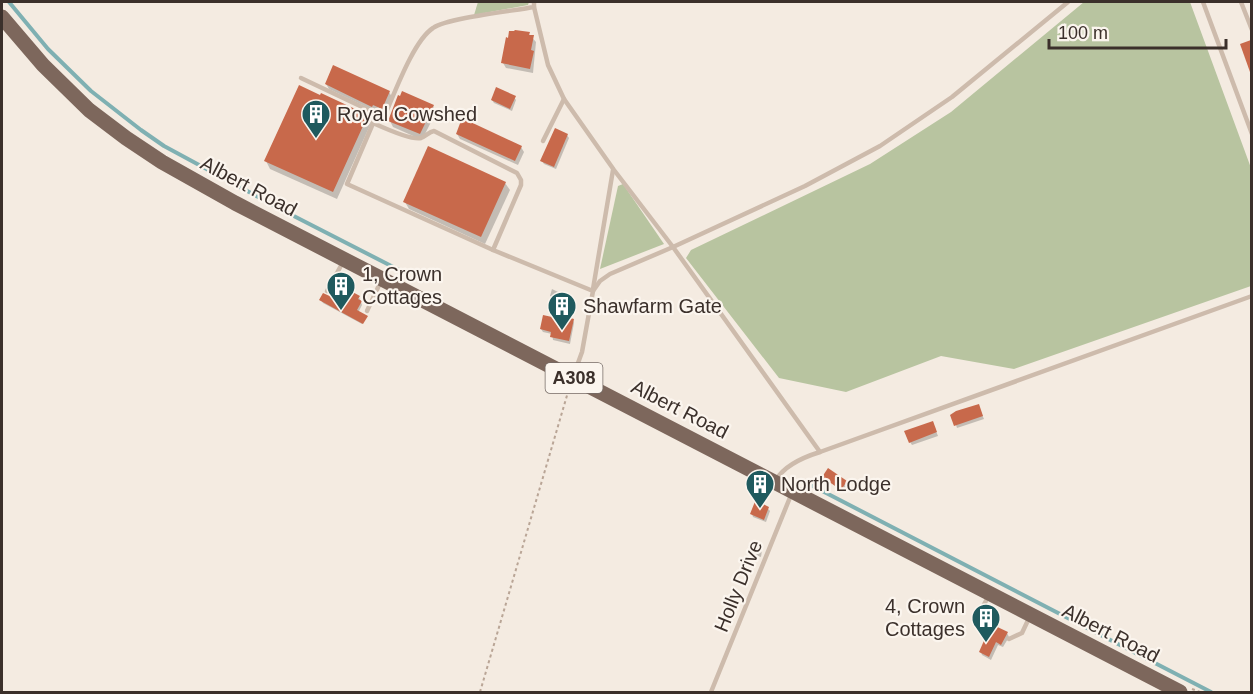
<svg xmlns="http://www.w3.org/2000/svg" width="1253" height="694" font-family="Arial,sans-serif">
<style>
.green{fill:#b8c4a0}
.shadow{fill:#0003}
.lines{fill:none;stroke-linecap:round;stroke-linejoin:round}
.stream{stroke:#7fb0b2;stroke-width:4}
.building{fill:#c8694b}
.path{stroke:#b9a596;stroke-width:2;stroke-dasharray:3 3;stroke-linecap:butt}
.lane{stroke:#cdbbac;stroke-width:4.5}
.primary{stroke:#7d675c;stroke-width:15}
.labels{text-anchor:middle;stroke-width:4.5;stroke-linejoin:round;paint-order:stroke}
.shield{fill:#fbf5ee;stroke:#756b66;stroke-width:1.5}
.shield-label{font-size:18px;font-weight:bold;fill:#3b302b}
.poi-label{font-size:20px;fill:#3b302b;stroke:#fbf5ee;text-anchor:start}
.street-label{font-size:20px;fill:#3b302b;stroke:#fbf5ee}
</style>
<rect width="100%" height="100%" fill="#f4ebe1"/>
<g class="green">
<path d="M 478,2 L 529,2 L 528,5 L 474,15 Z"/>
<path d="M 1084,2 L 1190,2 L 1251,168 L 1251,286 L 1014,369 L 941,356 L 846,392 L 779,378 L 686,258 L 691,250 L 870,164 L 951,112 Z"/>
<path d="M 623,184 L 664,244 L 600,269 L 618,186 Z"/>
</g>
<g class="shadow">
<path d="M 529,34 L 536,42 L 533,73 L 506,68 L 503,63 Z"/>
<path d="M 326,84 L 389,92 L 392,97 L 385,113 L 376,109 L 375,111 L 329,89 Z"/>
<path d="M 514,97 L 516,100 L 512,111 L 494,103 L 492,100 Z"/>
<path d="M 433,106 L 436,112 L 423,138 L 420,139 L 393,127 L 390,121 Z"/>
<path d="M 367,116 L 371,123 L 337,199 L 270,169 L 266,161 Z"/>
<path d="M 457,134 L 521,147 L 524,152 L 518,165 L 460,139 Z"/>
<path d="M 567,135 L 569,138 L 556,169 L 544,164 L 542,161 Z"/>
<path d="M 505,183 L 510,190 L 485,244 L 409,209 L 405,202 Z"/>
<path d="M 552,289 L 560,293 L 557,300 L 550,296 Z"/>
<path d="M 359,297 L 362,305 L 358,313 L 366,316 L 362,324 L 323,303 L 321,300 L 337,301 Z"/>
<path d="M 573,320 L 574,323 L 570,344 L 553,340 L 552,334 L 543,332 L 541,329 Z"/>
<path d="M 980,410 L 984,419 L 957,428 L 956,425 Z"/>
<path d="M 934,426 L 938,436 L 912,445 L 910,442 Z"/>
<path d="M 824,477 L 845,482 L 847,486 L 843,492 Z"/>
<path d="M 763,503 L 770,511 L 766,522 L 753,517 L 752,514 Z"/>
<path d="M 749,544 L 762,550 L 761,557 L 747,552 Z"/>
<path d="M 1007,633 L 1009,637 L 1003,647 L 998,645 L 991,660 L 982,655 L 981,652 L 987,638 L 985,634 Z"/>
</g>
<g class="lines">
<g class="stream">
<path d="M 9,2 L 48,49 L 91,91 L 141,130 L 164,146 L 284,211 L 405,273"/>
<path d="M 803,481 L 1211,692"/>
</g>
</g>
<g class="building">
<path d="M 515,30 L 530,32 L 529,35 L 534,35 L 531,50 L 534,51 L 530,69 L 501,63 L 506,37 L 508,38 L 509,31 L 514,31 Z"/>
<path d="M 1251,40 L 1251,72 L 1250,72 L 1240,44 Z"/>
<path d="M 333,65 L 390,91 L 382,109 L 373,105 L 372,107 L 325,84 Z"/>
<path d="M 299,85 L 320,95 L 321,93 L 368,115 L 333,192 L 264,161 Z"/>
<path d="M 496,87 L 516,96 L 510,109 L 491,100 Z"/>
<path d="M 402,91 L 434,105 L 420,134 L 388,121 L 398,95 L 400,96 Z"/>
<path d="M 462,118 L 522,146 L 515,161 L 456,134 Z"/>
<path d="M 555,128 L 568,134 L 554,167 L 540,161 Z"/>
<path d="M 428,146 L 506,182 L 481,237 L 403,202 Z"/>
<path d="M 347,289 L 360,296 L 358,299 L 362,301 L 357,310 L 368,316 L 363,324 L 319,300 L 323,293 L 336,299 L 340,290 L 345,293 Z"/>
<path d="M 553,313 L 574,319 L 569,341 L 550,337 L 551,332 L 540,329 L 543,315 L 552,317 Z"/>
<path d="M 979,404 L 983,416 L 954,426 L 950,415 L 956,411 Z"/>
<path d="M 933,421 L 937,432 L 909,443 L 904,431 Z"/>
<path d="M 828,468 L 847,481 L 841,490 L 822,477 Z"/>
<path d="M 756,499 L 764,502 L 763,504 L 769,507 L 764,520 L 750,514 Z"/>
<path d="M 989,623 L 1008,632 L 1001,645 L 996,642 L 989,657 L 979,652 L 986,636 L 983,634 Z"/>
</g>
<g class="lines">
<g class="path">
<path d="M 1192,689 L 1200,692"/>
<path d="M 480,692 L 568,392"/>
</g>
<g class="lane">
<path d="M 534,2 L 534,7 C 513,11 447,18 433,28 C 413,41 394,95 384,117 L 377,114 L 347,184 L 493,250 L 593,291 L 582,352 L 574,374"/>
<path d="M 1203,2 L 1252,134"/>
<path d="M 1241,2 L 1252,30"/>
<path d="M 534,7 L 548,65 L 564,99 L 614,170 L 673,247 L 820,452 L 1252,296"/>
<path d="M 301,78 L 377,114"/>
<path d="M 373,123 C 382,127 412,141 421,138 C 426,136 429,132 434,131 L 517,173 L 521,180 L 521,185 L 493,250"/>
<path d="M 543,141 L 564,99"/>
<path d="M 593,289 L 613,170"/>
<path d="M 327,291 L 343,262"/>
<path d="M 593,291 L 600,281 L 610,274 L 673,247 L 805,186 L 880,146 L 952,97 L 1068,2"/>
<path d="M 367,311 L 381,281"/>
<path d="M 776,480 C 784,466 804,457 820,452"/>
<path d="M 980,625 L 979,614 L 989,595"/>
<path d="M 1009,639 L 1022,633 L 1030,616"/>
<path d="M 711,692 L 791,495"/>
</g>
<path class="primary" d="M 2,17 L 43,65 L 89,110 L 126,138 L 162,162 L 235,203 L 382,279 L 1180,692"/>
</g>
<defs>
<g id="building-pin" transform="scale(1.5)"><path d="M0 17L-7.5 6A9.5 9.5 0 1 1 7.5 6Z" fill="#1f5a5e" stroke="#fbf5ee"/><path d="M-4-6H4V6H1V3H-1V6H-4ZM-2.5-4.3h1.7v1.8h-1.7ZM.8-4.3h1.7v1.8H.8ZM-2.5-1h1.7V.8h-1.7ZM.8-1h1.7V.8H.8Z" fill="#fff"/></g>
</defs>
<g fill-rule="evenodd">
<use href="#building-pin" x="316" y="114"/>
<use href="#building-pin" x="341" y="286"/>
<use href="#building-pin" x="562" y="306"/>
<use href="#building-pin" x="760" y="484"/>
<use href="#building-pin" x="986" y="618"/>
</g>
<g class="labels">
<rect class="shield" x="545.5" y="363" width="57" height="30" rx="4.5"/>
<g class="shield-label">
<text x="574" y="384">A308</text>
</g>
<g class="poi-label">
<text x="337" y="121">Royal Cowshed</text>
<text x="362" y="281">1, Crown<tspan x="362" dy="23">Cottages</tspan></text>
<text x="583" y="313">Shawfarm Gate</text>
<text x="781" y="491">North Lodge</text>
<text x="965" y="613" text-anchor="end">4, Crown<tspan x="965" dy="23">Cottages</tspan></text>
</g>
<g class="street-label">
<text transform="translate(249 186) rotate(28)" y="7">Albert Road</text>
<text transform="translate(680 409) rotate(27)" y="7">Albert Road</text>
<text transform="translate(738 586) rotate(-68)" y="7">Holly Drive</text>
<text transform="translate(1111 633) rotate(27)" y="7">Albert Road</text>
</g>
</g>
<rect width="1253" height="694" fill="none" stroke="#3b302b" stroke-width="6"/>
<path d="M1049 39v9h177v-9" fill="none" stroke="#3b302b" stroke-width="3"/>
<text x="1058" y="39" font-size="18" fill="#3b302b" stroke="#fbf5ee" stroke-width="4.5" paint-order="stroke">100 m</text>
</svg>
